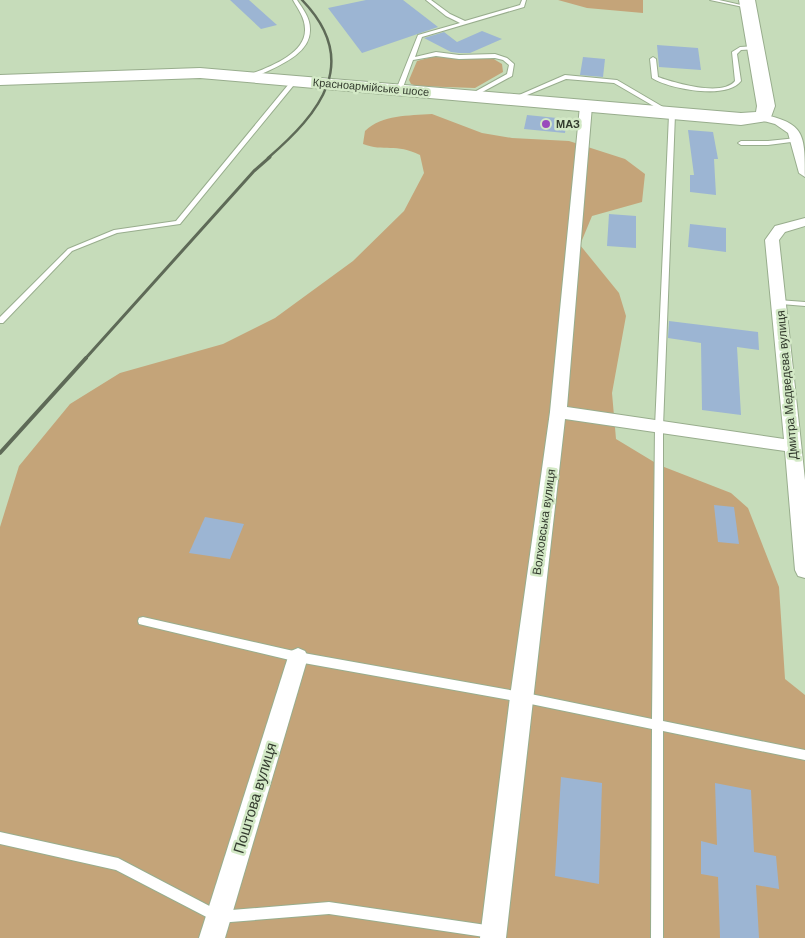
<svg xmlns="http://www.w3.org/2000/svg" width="805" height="938" font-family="Arial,sans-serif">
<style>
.green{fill:#c4a479}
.building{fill:#9cb5d3}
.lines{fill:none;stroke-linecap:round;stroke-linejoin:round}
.lane-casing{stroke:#98ad8d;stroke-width:2}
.street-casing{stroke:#98ad8d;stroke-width:2}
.primary-casing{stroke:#98ad8d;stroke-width:2}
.lane{fill:#fff;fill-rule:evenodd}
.street{fill:#fff;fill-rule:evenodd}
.primary{fill:#fff;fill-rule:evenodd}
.rail-far2{stroke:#5e6a57;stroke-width:2.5}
.rail-far1{stroke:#5e6a57;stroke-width:3}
.rail{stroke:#5e6a57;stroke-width:4}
.poi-dot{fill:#9a4cbc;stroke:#d3e9c6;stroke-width:2}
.labels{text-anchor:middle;stroke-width:5;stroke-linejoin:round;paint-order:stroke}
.far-street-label{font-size:11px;fill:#333b2e;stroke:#d3e9c6}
.far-poi-label{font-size:11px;font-weight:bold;fill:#333b2e;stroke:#d3e9c6;text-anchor:start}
.street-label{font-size:12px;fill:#333b2e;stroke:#d3e9c6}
.near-street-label{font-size:15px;fill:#333b2e;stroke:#d3e9c6}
</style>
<rect width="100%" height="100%" fill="#c6dcba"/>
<g class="green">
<path d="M 558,0 L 643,0 L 643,13 L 587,8 Z"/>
<path d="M 432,57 L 492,58 L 502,64 L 503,72 L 475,88 L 417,86 L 411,84 L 409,80 L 417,61 Z"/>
<path d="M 432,114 L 482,133 L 512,138 L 569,141 L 625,159 L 645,174 L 642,202 L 592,216 L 580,245 L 619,293 L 626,316 L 612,393 L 616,439 L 659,465 L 731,493 L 748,508 L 779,587 L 785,679 L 805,695 L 805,938 L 0,938 L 0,527 L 19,466 L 70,404 L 120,373 L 223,344 L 275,318 L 353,261 L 404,211 L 424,173 L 420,155 C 396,143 384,152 363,144 L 365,131 C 383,114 408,116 432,114 Z"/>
</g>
<g class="building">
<path d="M 230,0 L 249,0 L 277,25 L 261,29 Z"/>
<path d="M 366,0 L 403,0 L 438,27 L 362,53 L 328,8 Z"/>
<path d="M 482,31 L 502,39 L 470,53 L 459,53 L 451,52 L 424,38 L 444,32 L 457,42 Z"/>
<path d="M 657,45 L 698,48 L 701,70 L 659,67 Z"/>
<path d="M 583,57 L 605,59 L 603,77 L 580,75 Z"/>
<path d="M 527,115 L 567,119 L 565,133 L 524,129 Z"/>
<path d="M 688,130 L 713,132 L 718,159 L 714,159 L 716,195 L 690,192 L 690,175 L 694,175 Z"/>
<path d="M 609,214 L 636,216 L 636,248 L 607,246 Z"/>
<path d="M 690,224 L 726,228 L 726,252 L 688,247 Z"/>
<path d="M 669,321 L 758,332 L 759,350 L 737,347 L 741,415 L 702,410 L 701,343 L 668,338 Z"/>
<path d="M 714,505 L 734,507 L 739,544 L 718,542 Z"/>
<path d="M 205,517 L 244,524 L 230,559 L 189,553 Z"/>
<path d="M 561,777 L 602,783 L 599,884 L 555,876 Z"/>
<path d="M 715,783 L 751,790 L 754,852 L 776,856 L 779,889 L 756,885 L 759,938 L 720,938 L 718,877 L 701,874 L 701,841 L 717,845 Z"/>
</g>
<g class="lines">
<g class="lane-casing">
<g id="lane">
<path d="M 293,0 L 297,0 C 303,9 310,18 310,29 C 311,51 285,63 268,71 C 261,74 253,78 246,78 L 246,76 C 266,68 306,55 305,29 C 305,18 298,9 293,0 Z"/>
<path d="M 426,0 L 431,0 L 450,14 L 465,21 L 520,5 L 522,0 L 526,0 L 524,7 L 422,37 L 415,57 L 436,52 L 459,55 L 495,54 L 507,58 L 514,64 L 512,76 L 473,97 L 469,97 L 469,95 L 507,74 L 509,65 L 503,60 L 495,58 L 459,59 L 436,56 L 413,60 L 402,90 L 397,91 L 396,90 L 418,35 L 460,23 L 446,16 Z"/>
<path d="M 710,0 L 719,0 L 750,7 L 748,8 Z"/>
<path d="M 756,46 L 759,48 L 758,49 L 741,50 L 737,54 L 741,81 C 727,100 669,89 652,78 L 650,59 L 653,57 L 656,59 L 658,77 C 675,83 722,97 735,81 L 732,52 L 740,47 Z"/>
<path d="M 565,75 L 617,80 L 675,114 L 663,427 L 663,721 L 805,750 L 805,760 L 663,731 L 663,938 L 651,938 L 652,729 L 521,702 L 298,662 L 143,625 L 139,624 L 138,621 L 139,618 L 143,617 L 298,652 L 521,692 L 652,719 L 655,427 L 669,115 L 614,83 L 566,79 L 515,100 L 510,99 Z"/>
<path d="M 293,79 L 298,80 L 180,224 L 117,233 L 72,251 L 3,323 L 0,323 L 0,317 L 68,249 L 114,230 L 176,221 Z"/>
<path d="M 797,138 L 799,139 L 799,141 L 768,145 L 741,145 L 738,143 L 741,141 L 768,141 Z"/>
<path d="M 778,300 L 805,302 L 805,306 L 781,304 L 777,302 Z"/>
<path d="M 0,832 L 118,858 L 219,911 L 329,902 L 493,926 L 497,928 L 499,932 L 497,936 L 491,938 L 329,914 L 218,923 L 116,870 L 0,844 Z"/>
</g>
</g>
<g class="street-casing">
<g id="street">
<path d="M 586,103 L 592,106 L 567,407 L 784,439 L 765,240 L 775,226 L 805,218 L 805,226 L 785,232 L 779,240 L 805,480 L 805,578 L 798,576 L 795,570 L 785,451 L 565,419 L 506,938 L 480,938 L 510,697 L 550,412 L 580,106 Z"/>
<path d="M 761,114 C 805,123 805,134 805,177 L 799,173 L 788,133 L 775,124 L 757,119 L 755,117 Z"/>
<path d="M 298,648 L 305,651 L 308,657 L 225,938 L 199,938 L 288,657 L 291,651 Z"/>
</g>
</g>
<g class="primary-casing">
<path id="primary" d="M 739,0 L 755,0 L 775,106 L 771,117 L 767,121 L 741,125 L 200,78 L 0,85 L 0,75 L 200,68 L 741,113 L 756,112 L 757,106 Z"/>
</g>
<use href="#lane" class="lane"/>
<use href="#street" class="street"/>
<use href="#primary" class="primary"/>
<path class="rail-far2" d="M 268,158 C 320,113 362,62 302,0"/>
<path class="rail-far1" d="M 85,359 L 254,171 L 270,157"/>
<path class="rail" d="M 0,453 L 86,358"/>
</g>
<circle class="poi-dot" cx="546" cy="124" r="5"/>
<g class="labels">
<g class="far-street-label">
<text transform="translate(371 87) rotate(5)" y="4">Красноармійське шосе</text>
</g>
<g class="far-poi-label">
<text x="556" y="128">МАЗ</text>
</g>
<g class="street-label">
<text transform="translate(787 385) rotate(-95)" y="4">Дмитра Медведєва вулиця</text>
<text transform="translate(544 522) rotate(-82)" y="4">Волховська вулиця</text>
</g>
<g class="near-street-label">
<text transform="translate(255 798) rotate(-73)" y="5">Поштова вулиця</text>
</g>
</g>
</svg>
